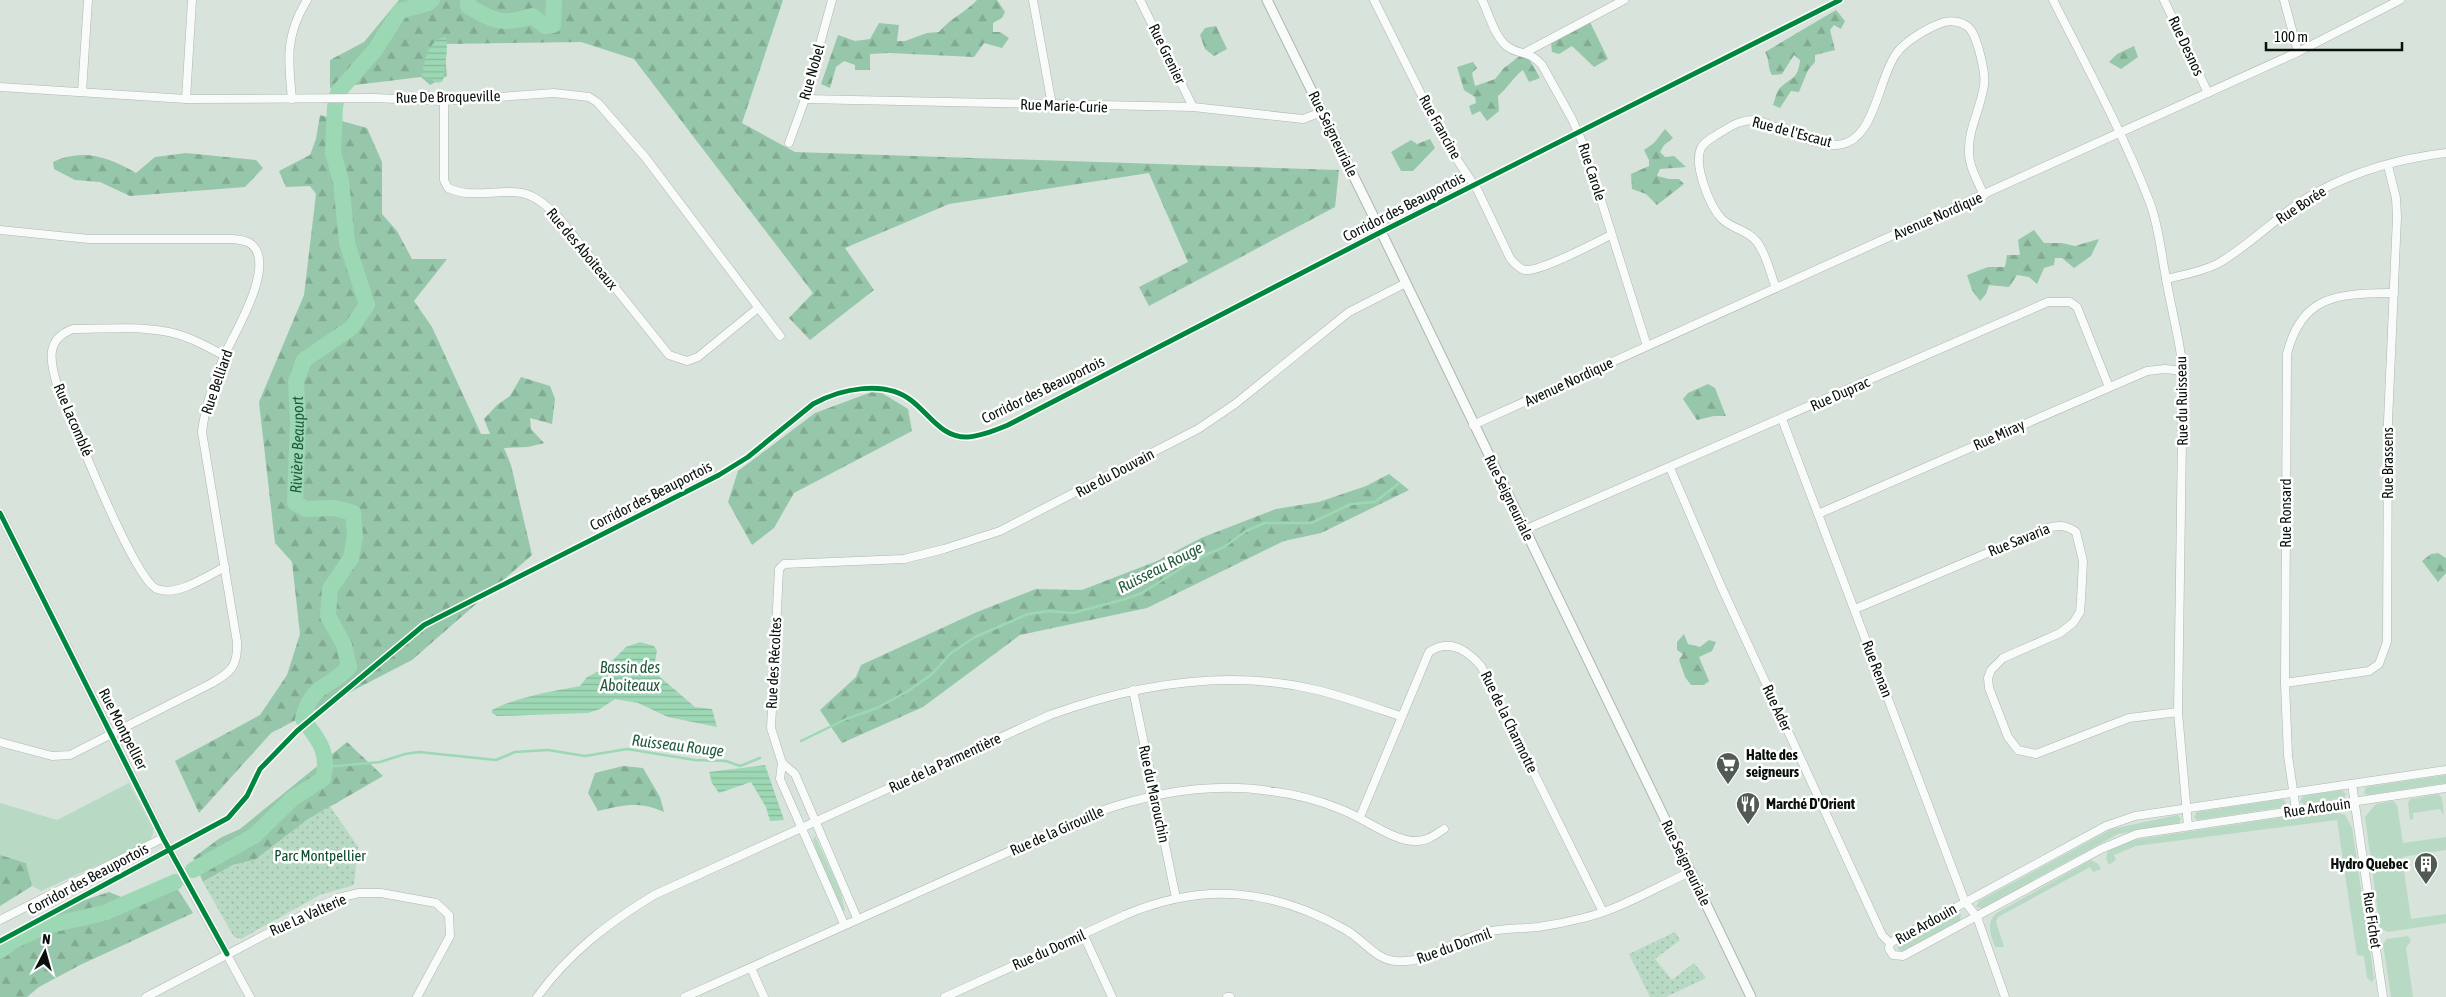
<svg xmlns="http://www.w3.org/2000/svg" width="2446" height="997" font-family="'Asap Condensed',sans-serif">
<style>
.grass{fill:#b8d9c3}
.forest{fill:url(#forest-firs)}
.park{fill:url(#park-dots)}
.water{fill:url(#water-rules)}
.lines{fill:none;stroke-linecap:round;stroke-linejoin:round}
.stream{stroke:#9dd8b4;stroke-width:2.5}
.river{stroke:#9dd8b4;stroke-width:16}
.minor-casing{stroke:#aeb6b0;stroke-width:9}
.tertiary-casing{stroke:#aeb6b0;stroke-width:11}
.minor{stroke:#f9fbfa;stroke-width:8}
.tertiary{stroke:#f9fbfa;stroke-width:9}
.cycleway-casing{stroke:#fff;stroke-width:8}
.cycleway{stroke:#00873e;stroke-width:5}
.labels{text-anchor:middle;stroke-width:5;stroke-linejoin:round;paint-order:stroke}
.street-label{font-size:15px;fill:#0a110d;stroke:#fff}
.poi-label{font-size:15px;font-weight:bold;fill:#0a110d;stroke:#fff;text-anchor:start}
.park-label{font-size:15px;fill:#0b4a2b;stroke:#fff}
.water-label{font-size:16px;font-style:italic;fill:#215b3b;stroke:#fff}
</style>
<defs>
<pattern id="forest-firs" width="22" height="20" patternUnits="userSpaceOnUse" patternTransform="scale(1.25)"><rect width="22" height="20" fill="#97c7aa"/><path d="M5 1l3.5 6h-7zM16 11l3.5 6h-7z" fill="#81aa91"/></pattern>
<pattern id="park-dots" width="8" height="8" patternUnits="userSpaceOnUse" patternTransform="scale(1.25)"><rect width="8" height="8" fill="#b8d9c3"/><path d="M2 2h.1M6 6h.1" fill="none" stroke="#9db9a6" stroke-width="1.8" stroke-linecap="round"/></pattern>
<pattern id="water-rules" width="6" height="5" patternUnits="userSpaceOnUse" patternTransform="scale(1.25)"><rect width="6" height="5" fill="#9dd8b4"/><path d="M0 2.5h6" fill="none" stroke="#86b89a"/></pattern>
</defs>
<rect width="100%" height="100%" fill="#d8e3db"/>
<g class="grass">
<path d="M 2446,775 L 2446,783 L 2368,795 L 2364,793 L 2366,787 Z"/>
<path d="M 129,783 L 153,829 L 153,835 L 149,842 L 41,891 L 32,886 L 26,863 L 0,855 L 0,803 L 57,820 Z"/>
<path d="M 2342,790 L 2346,794 L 2344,798 L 2304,804 L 2300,802 L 2303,796 Z"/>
<path d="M 2438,794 L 2442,798 L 2444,816 L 2440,809 L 2413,813 L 2413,819 L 2410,820 L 2408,803 L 2410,799 Z"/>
<path d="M 2283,799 L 2286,803 L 2284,807 L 2197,820 L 2194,817 L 2197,812 Z"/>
<path d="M 2393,801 L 2397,805 L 2403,843 L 2446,837 L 2446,850 L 2402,857 L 2411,919 L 2446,914 L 2446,923 L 2388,932 L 2380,928 L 2365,817 L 2376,804 Z"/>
<path d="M 2331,810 L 2345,815 L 2352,828 L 2374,978 L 2372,982 L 2367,978 L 2364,956 L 2357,955 L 2337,820 L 2136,846 L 2114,855 L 2116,860 L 2109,865 L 2106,858 L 2108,851 L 2133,840 Z"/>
<path d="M 2178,815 L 2181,819 L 2179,823 L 2118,834 L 1982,908 L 1976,907 L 1979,901 L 2112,829 Z"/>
<path d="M 815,836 L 840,890 L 845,911 L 841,909 L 818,856 L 813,839 Z"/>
<path d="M 2091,860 L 2098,864 L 2101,869 L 2093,872 L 2090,867 L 1998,917 L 1996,922 L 2004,947 L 1995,947 C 1991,934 1986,925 1995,914 Z"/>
<path d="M 1957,913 L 1961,914 L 1960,920 L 1902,951 L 1898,950 L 1898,945 L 1900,943 Z"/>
<path d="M 2408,936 L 2411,941 L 2406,948 L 2413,997 L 2391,997 L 2383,944 L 2387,939 Z"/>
</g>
<g class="forest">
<path d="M 399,0 L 783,0 L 742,123 L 795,152 L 1339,170 L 1335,207 L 1149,306 L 1139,287 L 1188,262 L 1149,173 L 949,204 L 845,248 L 874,290 L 810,340 L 789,318 L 813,293 L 634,59 L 581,42 L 444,44 L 447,76 L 430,85 L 421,77 L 330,88 L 330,60 L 364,42 Z"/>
<path d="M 977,0 L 997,0 L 1005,12 L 1002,18 L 993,23 L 993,32 L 1000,32 L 1009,38 L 1002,48 L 984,43 L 974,57 L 889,53 L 870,54 L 870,70 L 855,70 L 855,65 L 844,61 L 836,67 L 830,88 L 821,84 L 838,35 L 855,41 L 870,39 L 879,23 L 899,25 L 897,41 L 905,41 L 927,33 L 939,32 C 950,18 965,13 977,0 Z"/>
<path d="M 1836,10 L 1845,21 L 1841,29 L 1834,25 L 1830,30 L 1835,50 L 1815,55 L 1815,62 L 1808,70 L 1799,92 L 1791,91 L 1780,108 L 1773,105 C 1775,100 1776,93 1779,89 C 1790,77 1798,81 1800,60 L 1794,55 L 1782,74 L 1772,75 C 1767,67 1770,60 1765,52 Z"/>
<path d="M 1590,22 L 1608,59 L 1594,67 L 1572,46 L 1559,54 L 1552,52 L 1551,43 Z"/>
<path d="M 1216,26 L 1227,49 L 1214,56 L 1205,49 L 1200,35 L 1205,28 Z"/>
<path d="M 2134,46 L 2138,57 L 2121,69 L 2109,62 L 2117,54 Z"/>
<path d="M 1525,52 L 1540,78 L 1529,82 L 1523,70 C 1513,77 1508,88 1498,96 L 1499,111 L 1487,121 L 1480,111 L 1472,115 L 1469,106 L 1476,103 L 1475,97 L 1464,90 L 1457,67 L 1473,62 L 1477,68 L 1472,73 L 1475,86 L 1495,79 L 1504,68 Z"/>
<path d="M 320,115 L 367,128 L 382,162 L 382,214 L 397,231 L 412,259 L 447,259 L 414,301 L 432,327 L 481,434 L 490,434 L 484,419 L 497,405 L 510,396 L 521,377 L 550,386 L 555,399 L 552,424 L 530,418 L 531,429 L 544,443 L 528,447 L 504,448 L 511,465 L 532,555 L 412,660 L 271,733 L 199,813 L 175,761 L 260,715 L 287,675 L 300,634 L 292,562 L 275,543 L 259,402 L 304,295 L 316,194 L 310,186 L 286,187 L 279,171 L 310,155 L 316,139 Z"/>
<path d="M 1665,129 L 1673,138 L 1664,145 L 1660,152 L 1665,157 L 1674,156 L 1686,167 L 1660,169 L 1657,176 L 1669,179 L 1679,179 L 1684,184 L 1657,205 L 1646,194 L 1632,189 L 1631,174 L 1649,166 L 1649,160 L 1644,150 L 1654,143 Z"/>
<path d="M 1430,139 L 1435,148 L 1413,171 L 1401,171 L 1391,152 L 1411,140 L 1417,144 Z"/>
<path d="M 186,153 L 256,160 L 263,168 L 245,187 L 130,196 L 100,182 L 75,180 L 54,169 L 53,162 C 82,148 109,157 136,173 L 155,157 Z"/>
<path d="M 2034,230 L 2044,243 L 2062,243 L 2075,246 L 2099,239 L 2091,256 L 2074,268 L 2062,258 L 2055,258 L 2054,265 L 2044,268 L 2037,284 L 2029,277 L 2017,275 L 2009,287 L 1989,285 L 1986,294 L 1980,301 L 1972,290 L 1967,275 L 1988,267 L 2005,267 L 2007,255 L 2020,255 L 2018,240 Z"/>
<path d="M 1708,384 L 1715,388 L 1726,416 L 1714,416 L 1697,420 L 1683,399 L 1688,393 Z"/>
<path d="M 877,390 L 908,409 L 912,431 L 794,493 L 774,528 L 752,545 L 728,502 L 738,471 L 815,413 Z"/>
<path d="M 1389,474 L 1409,490 L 1321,533 L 1284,541 L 1147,608 L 1020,635 L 923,707 L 842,743 L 820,710 L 856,677 L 861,665 L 977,612 L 1036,589 L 1082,590 L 1157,561 L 1201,538 L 1276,509 L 1319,502 L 1366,486 Z"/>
<path d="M 2438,553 L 2446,558 L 2446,573 L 2438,582 L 2422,561 L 2431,554 Z"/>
<path d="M 1684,634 L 1688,644 L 1700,647 L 1709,640 L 1716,642 L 1712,651 L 1699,657 L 1709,681 L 1704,685 L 1691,685 L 1685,677 L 1679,660 L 1683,654 L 1677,650 L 1677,642 Z"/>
<path d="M 347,742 L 383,776 L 307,820 L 255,860 L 233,865 L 203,882 L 193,858 L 220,838 L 240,829 Z"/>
<path d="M 623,766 L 643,768 L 660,797 L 664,812 C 639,801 624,805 598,811 L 588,793 L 595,773 Z"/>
<path d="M 0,855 L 26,863 L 32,886 L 0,906 Z"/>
<path d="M 175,885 L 193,913 L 80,965 L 39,987 L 27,997 L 0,997 L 0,946 L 79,902 L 109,892 L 131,901 Z"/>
</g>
<g class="park">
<path d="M 330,806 L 358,847 L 354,885 L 320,895 L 241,939 L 234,937 L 203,882 L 233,865 L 255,860 L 307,820 Z"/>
<path d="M 1675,932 L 1680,940 L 1655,959 L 1672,980 L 1694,963 L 1706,978 L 1666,997 L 1650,997 L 1629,954 Z"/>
</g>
<g class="water">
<path d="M 446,37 C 449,53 444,64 443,81 L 438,83 L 422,76 C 425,60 427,40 446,37 Z"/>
<path d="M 640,642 L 654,646 L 657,651 L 653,671 L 695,707 L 712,709 L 717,727 L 668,717 L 638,703 L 615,699 L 600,709 L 588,713 L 497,716 L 492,713 L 492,710 C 520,696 550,692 580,686 L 587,677 L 605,668 L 626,647 Z"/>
<path d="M 765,765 L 784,820 L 770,821 L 766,807 L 751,782 L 719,793 L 712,783 L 709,772 Z"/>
</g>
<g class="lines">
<g class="stream">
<path d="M 801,741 L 846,719 L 877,708 L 908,691 L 932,674 L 951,653 L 975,637 L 1028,614 L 1049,611 L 1073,613 L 1125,599 L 1142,593 L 1194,560 L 1224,547 L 1246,531 L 1265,523 L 1311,523 L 1351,504 L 1375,502 L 1398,484"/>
<path d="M 326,767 L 380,762 L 405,754 L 419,752 L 496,760 L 515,752 L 548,750 L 585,756 L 627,749 L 695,760 L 726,761 L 740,766 L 760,758"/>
</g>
<g class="river">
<path d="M 468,0 L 468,6 C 494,21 502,26 532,16 L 545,26 L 553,25 L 554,0"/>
<path id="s1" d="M 193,870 L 254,836 L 293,798 L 323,779 C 330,751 318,740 303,719 C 313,681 327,691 349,667 L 344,645 L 328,616 L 330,589 L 351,558 L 355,536 L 353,513 L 335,508 L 306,509 L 295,503 L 298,422 L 296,381 L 304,360 L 351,328 L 367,305 L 347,243 L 341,181 L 333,153 L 335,107 L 338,92 L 375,50 L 400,11 L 428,3 L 432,0"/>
<path d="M 0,951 L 13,941 L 46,926 L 104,913 L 175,882"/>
</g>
<g class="minor-casing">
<g id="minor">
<path d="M 1033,0 L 1052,105"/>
<path d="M 1140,0 L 1193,107"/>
<path d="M 1374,0 L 1444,140 L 1478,191 L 1510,258 C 1514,263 1519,269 1525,270 C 1541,272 1594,243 1611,235"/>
<path d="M 1482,0 C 1489,14 1495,38 1508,47 C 1521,56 1527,49 1542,65 L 1572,119 L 1584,146 L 1647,346"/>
<path d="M 2053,0 C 2087,67 2123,133 2150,203 C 2159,227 2161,253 2166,278 C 2171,309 2180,339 2183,371 L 2178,712 L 2188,826"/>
<path d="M 2164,0 L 2208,93"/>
<path d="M 2284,0 L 2298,52"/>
<path d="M 1526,52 L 1624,0"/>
<path d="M 0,87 L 186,99 L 374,98 L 444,101 L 554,93 L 589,97 L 598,103 L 645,157 L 780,336"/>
<path d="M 82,92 L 88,0"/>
<path d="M 186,99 L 192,0"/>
<path d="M 292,99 C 288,59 285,36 307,0"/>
<path d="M 805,99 L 1193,107 L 1303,119 L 1322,112"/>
<path d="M 444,101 L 444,180 L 448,188 C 472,199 497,189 522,193 C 537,196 549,208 560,219 L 669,355 L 687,361 L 698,357 L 758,308"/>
<path d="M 789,143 L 805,99 L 832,0"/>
<path d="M 0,230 L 89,239 L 233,239 C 239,240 246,240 251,244 C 277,264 235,332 225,354 C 215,378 205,406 202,432 L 237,642 C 238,666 231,672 212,683 L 70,755 L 52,756 L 0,742"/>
<path d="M 2166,279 C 2183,275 2201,272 2217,264 C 2253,244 2282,210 2319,191 C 2357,171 2403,158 2446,153"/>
<path d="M 1776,288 C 1770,273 1767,255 1757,242 C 1748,230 1732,229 1722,219 C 1710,207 1693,165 1701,148 C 1705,141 1712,138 1718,134 C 1731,126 1741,119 1757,120 C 1779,128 1810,143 1833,145 C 1875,147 1877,80 1896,54 C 1904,42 1926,29 1939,24 C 1949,19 1964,21 1971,30 C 1978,41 1986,73 1984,85 C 1981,108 1968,129 1969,152 C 1969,167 1978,182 1984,195"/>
<path d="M 1782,419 L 1965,902 L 1977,917 L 2005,997"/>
<path d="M 1473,425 L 2298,52 L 2400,0"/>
<path d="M 1670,468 L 1721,586 L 1882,935 L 1890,943"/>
<path d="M 0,513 L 163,838 L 250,997"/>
<path d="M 1818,514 L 2147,371 L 2165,369 L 2183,371"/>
<path d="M 1524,530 L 2048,302 L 2070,302 L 2077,307 L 2109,387"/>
<path d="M 225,567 C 207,576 177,597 157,589 C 133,579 71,417 57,385 C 50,361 45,339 73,329 C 103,329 134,326 163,331 C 185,334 206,346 225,356"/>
<path d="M 1855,609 L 2044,529 C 2057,525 2065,524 2076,532 L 2083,561 L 2081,600 L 2080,612 L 2073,623 L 2060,633 L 2003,658 L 1991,670 L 1988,678 L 1989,688 L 2008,737 L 2018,750 L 2036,754 L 2129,718 L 2178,712"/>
<path d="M 2285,683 L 2369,671 L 2379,664 L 2387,642 L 2388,421 L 2397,217 L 2396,198 L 2388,166"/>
<path d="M 1133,690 L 1176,898"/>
<path d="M 782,763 L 795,774 L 857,918"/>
<path d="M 2352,784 L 2383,997"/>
<path d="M 2296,810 L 2288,756 L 2285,683 L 2287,354 C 2302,293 2340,294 2394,293"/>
<path d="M 1360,817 L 1429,652 C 1449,638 1467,650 1481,666 L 1603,912"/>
<path d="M 0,920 L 163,838"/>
<path d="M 844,924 L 780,779 L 782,763 L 771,728 L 779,569 L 784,564 L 904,559 L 944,549 L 1000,531 L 1198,429 L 1235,404 L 1349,312 L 1406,283"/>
<path d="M 1083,934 L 1112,997"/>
<path d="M 1890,943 L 1889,949 L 1893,955 L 1903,956 L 2101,849 L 2137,834 L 2446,788"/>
<path d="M 1890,943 L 2106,826 L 2135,816 L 2446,770"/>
<path d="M 751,968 L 764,997"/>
<path d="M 146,997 L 318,907 L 338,898 L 359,893 L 381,893 L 436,903 L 449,915 L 450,936 L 417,997"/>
<path d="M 537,997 C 569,953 608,923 654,895 L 1050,715 C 1136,684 1227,668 1317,690 C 1345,697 1373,707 1400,716"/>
<path d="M 685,997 L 1095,813 C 1151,793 1211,782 1270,791 C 1294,794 1318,800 1340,809 C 1363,817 1393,842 1417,841 C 1427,841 1435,835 1444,829"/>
<path d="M 945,997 L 1125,915 C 1203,882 1272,888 1346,930 C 1362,939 1376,960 1396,961 C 1427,964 1453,941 1482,933 C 1500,928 1519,929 1538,927 C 1553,925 1568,922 1583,918 C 1618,910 1657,887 1690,872"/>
<path d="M 1227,997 L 1230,997"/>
</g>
</g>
<g class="tertiary-casing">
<path id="tertiary" d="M 1267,0 L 1389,248 L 1751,997"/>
</g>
<use href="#minor" class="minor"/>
<use href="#tertiary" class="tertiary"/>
<g class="cycleway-casing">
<g id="cycleway">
<path d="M 0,513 L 163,838 L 227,954"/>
<path d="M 0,941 L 228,818 L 247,796 L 260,769 L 297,731 L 424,625 L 719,475 L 748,457 L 813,404 C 840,389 885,379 912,401 C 930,415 942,438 968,437 C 982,436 996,430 1008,425 L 1381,232 L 1840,0"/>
</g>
</g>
<use href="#cycleway" class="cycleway"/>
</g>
<defs>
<g id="supermarket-pin" transform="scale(1.25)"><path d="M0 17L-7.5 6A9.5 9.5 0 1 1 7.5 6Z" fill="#525a55" stroke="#fff"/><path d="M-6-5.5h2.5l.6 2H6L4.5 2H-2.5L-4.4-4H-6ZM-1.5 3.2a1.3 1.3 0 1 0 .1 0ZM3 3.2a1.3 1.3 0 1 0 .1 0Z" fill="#fff"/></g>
<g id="restaurant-pin" transform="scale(1.25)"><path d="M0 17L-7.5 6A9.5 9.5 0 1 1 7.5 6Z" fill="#525a55" stroke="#fff"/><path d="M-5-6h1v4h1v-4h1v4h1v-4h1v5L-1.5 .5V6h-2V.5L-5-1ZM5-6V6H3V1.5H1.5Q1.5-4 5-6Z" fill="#fff"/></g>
<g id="building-pin" transform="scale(1.25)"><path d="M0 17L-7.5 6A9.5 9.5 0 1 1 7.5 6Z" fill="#525a55" stroke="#fff"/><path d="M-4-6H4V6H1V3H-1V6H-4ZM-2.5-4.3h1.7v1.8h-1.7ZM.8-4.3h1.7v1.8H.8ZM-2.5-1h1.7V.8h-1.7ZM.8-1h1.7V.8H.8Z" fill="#fff"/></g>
</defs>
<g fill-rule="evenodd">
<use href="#supermarket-pin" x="1728" y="764"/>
<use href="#restaurant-pin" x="1748" y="804"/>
<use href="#building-pin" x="2426" y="864"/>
</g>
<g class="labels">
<g class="street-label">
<text transform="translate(2186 46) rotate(65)" y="5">Rue Desnos</text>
<text transform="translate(1167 54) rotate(64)" y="5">Rue Grenier</text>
<text transform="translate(812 72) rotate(-74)" y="5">Rue Nobel</text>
<text transform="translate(448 97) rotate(-1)" y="5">Rue De Broqueville</text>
<text transform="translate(1064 106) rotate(2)" y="5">Rue Marie-Curie</text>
<text transform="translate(1440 127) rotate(61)" y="5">Rue Francine</text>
<text transform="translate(1792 132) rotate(15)" y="5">Rue de l'Escaut</text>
<text transform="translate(1333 134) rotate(64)" y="5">Rue Seigneuriale</text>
<text transform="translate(1592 172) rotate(72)" y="5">Rue Carole</text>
<text transform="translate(2301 205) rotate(-33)" y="5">Rue Borée</text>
<text transform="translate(1404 207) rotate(-27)" y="5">Corridor des Beauportois</text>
<text transform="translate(1938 216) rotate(-24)" y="5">Avenue Nordique</text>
<text transform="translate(582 249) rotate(50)" y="5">Rue des Aboiteaux</text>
<text transform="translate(217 382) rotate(-71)" y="5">Rue Belliard</text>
<text transform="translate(1569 382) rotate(-25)" y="5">Avenue Nordique</text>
<text transform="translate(1043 390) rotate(-26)" y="5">Corridor des Beauportois</text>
<text transform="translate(1840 394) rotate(-24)" y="5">Rue Duprac</text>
<text transform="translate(2182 401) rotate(-91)" y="5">Rue du Ruisseau</text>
<text transform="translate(73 420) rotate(67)" y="5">Rue Lacomblé</text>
<text transform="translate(1999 435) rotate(-24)" y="5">Rue Miray</text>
<text transform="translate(2388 463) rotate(-90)" y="5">Rue Brassens</text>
<text transform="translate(1115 473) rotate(-28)" y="5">Rue du Douvain</text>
<text transform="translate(651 496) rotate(-27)" y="5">Corridor des Beauportois</text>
<text transform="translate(1509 498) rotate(64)" y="5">Rue Seigneuriale</text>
<text transform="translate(2286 513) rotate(-90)" y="5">Rue Ronsard</text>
<text transform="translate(2019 540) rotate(-22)" y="5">Rue Savaria</text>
<text transform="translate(774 663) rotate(-87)" y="5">Rue des Récoltes</text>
<text transform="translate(1877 669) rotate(69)" y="5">Rue Renan</text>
<text transform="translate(1777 708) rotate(65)" y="5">Rue Ader</text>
<text transform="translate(1509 722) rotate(64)" y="5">Rue de la Charmotte</text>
<text transform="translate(123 729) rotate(63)" y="5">Rue Montpellier</text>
<text transform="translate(945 763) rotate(-25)" y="5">Rue de la Parmentière</text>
<text transform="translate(1154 794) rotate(78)" y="5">Rue du Marouchin</text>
<text transform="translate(2317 808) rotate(-8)" y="5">Rue Ardouin</text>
<text transform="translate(1057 831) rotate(-24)" y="5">Rue de la Girouille</text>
<text transform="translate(1686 863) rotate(64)" y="5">Rue Seigneuriale</text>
<text transform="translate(88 879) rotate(-28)" y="5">Corridor des Beauportois</text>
<text transform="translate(308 915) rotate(-24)" y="5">Rue La Valterie</text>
<text transform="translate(2372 920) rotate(82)" y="5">Rue Fichet</text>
<text transform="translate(1926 924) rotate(-29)" y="5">Rue Ardouin</text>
<text transform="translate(1454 946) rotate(-20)" y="5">Rue du Dormil</text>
<text transform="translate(1049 950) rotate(-24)" y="5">Rue du Dormil</text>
</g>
<g class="poi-label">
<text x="1746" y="760">Halte des<tspan x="1746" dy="17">seigneurs</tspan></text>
<text x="1766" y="809">Marché D'Orient</text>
<text x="2408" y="869" text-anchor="end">Hydro Quebec</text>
</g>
<g class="park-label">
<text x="320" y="861">Parc Montpellier</text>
</g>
<g class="water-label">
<text dy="6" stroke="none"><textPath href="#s1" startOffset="582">Rivière Beauport</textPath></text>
<text transform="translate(1160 567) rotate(-27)" y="6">Ruisseau Rouge</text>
<text x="630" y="673">Bassin des<tspan x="630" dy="18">Aboiteaux</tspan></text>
<text transform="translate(678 745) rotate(7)" y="6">Ruisseau Rouge</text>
</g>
</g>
<g transform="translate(45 952) rotate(6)" stroke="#ffffff" stroke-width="4" paint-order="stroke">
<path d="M0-4L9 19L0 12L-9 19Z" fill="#0a110d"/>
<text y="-8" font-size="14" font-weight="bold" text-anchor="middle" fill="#0a110d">N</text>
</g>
<path d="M2266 42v8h136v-8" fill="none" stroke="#0a110d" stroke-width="2.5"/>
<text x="2274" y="42" font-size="15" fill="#0a110d" stroke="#ffffff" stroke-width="4" paint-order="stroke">100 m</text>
</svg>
